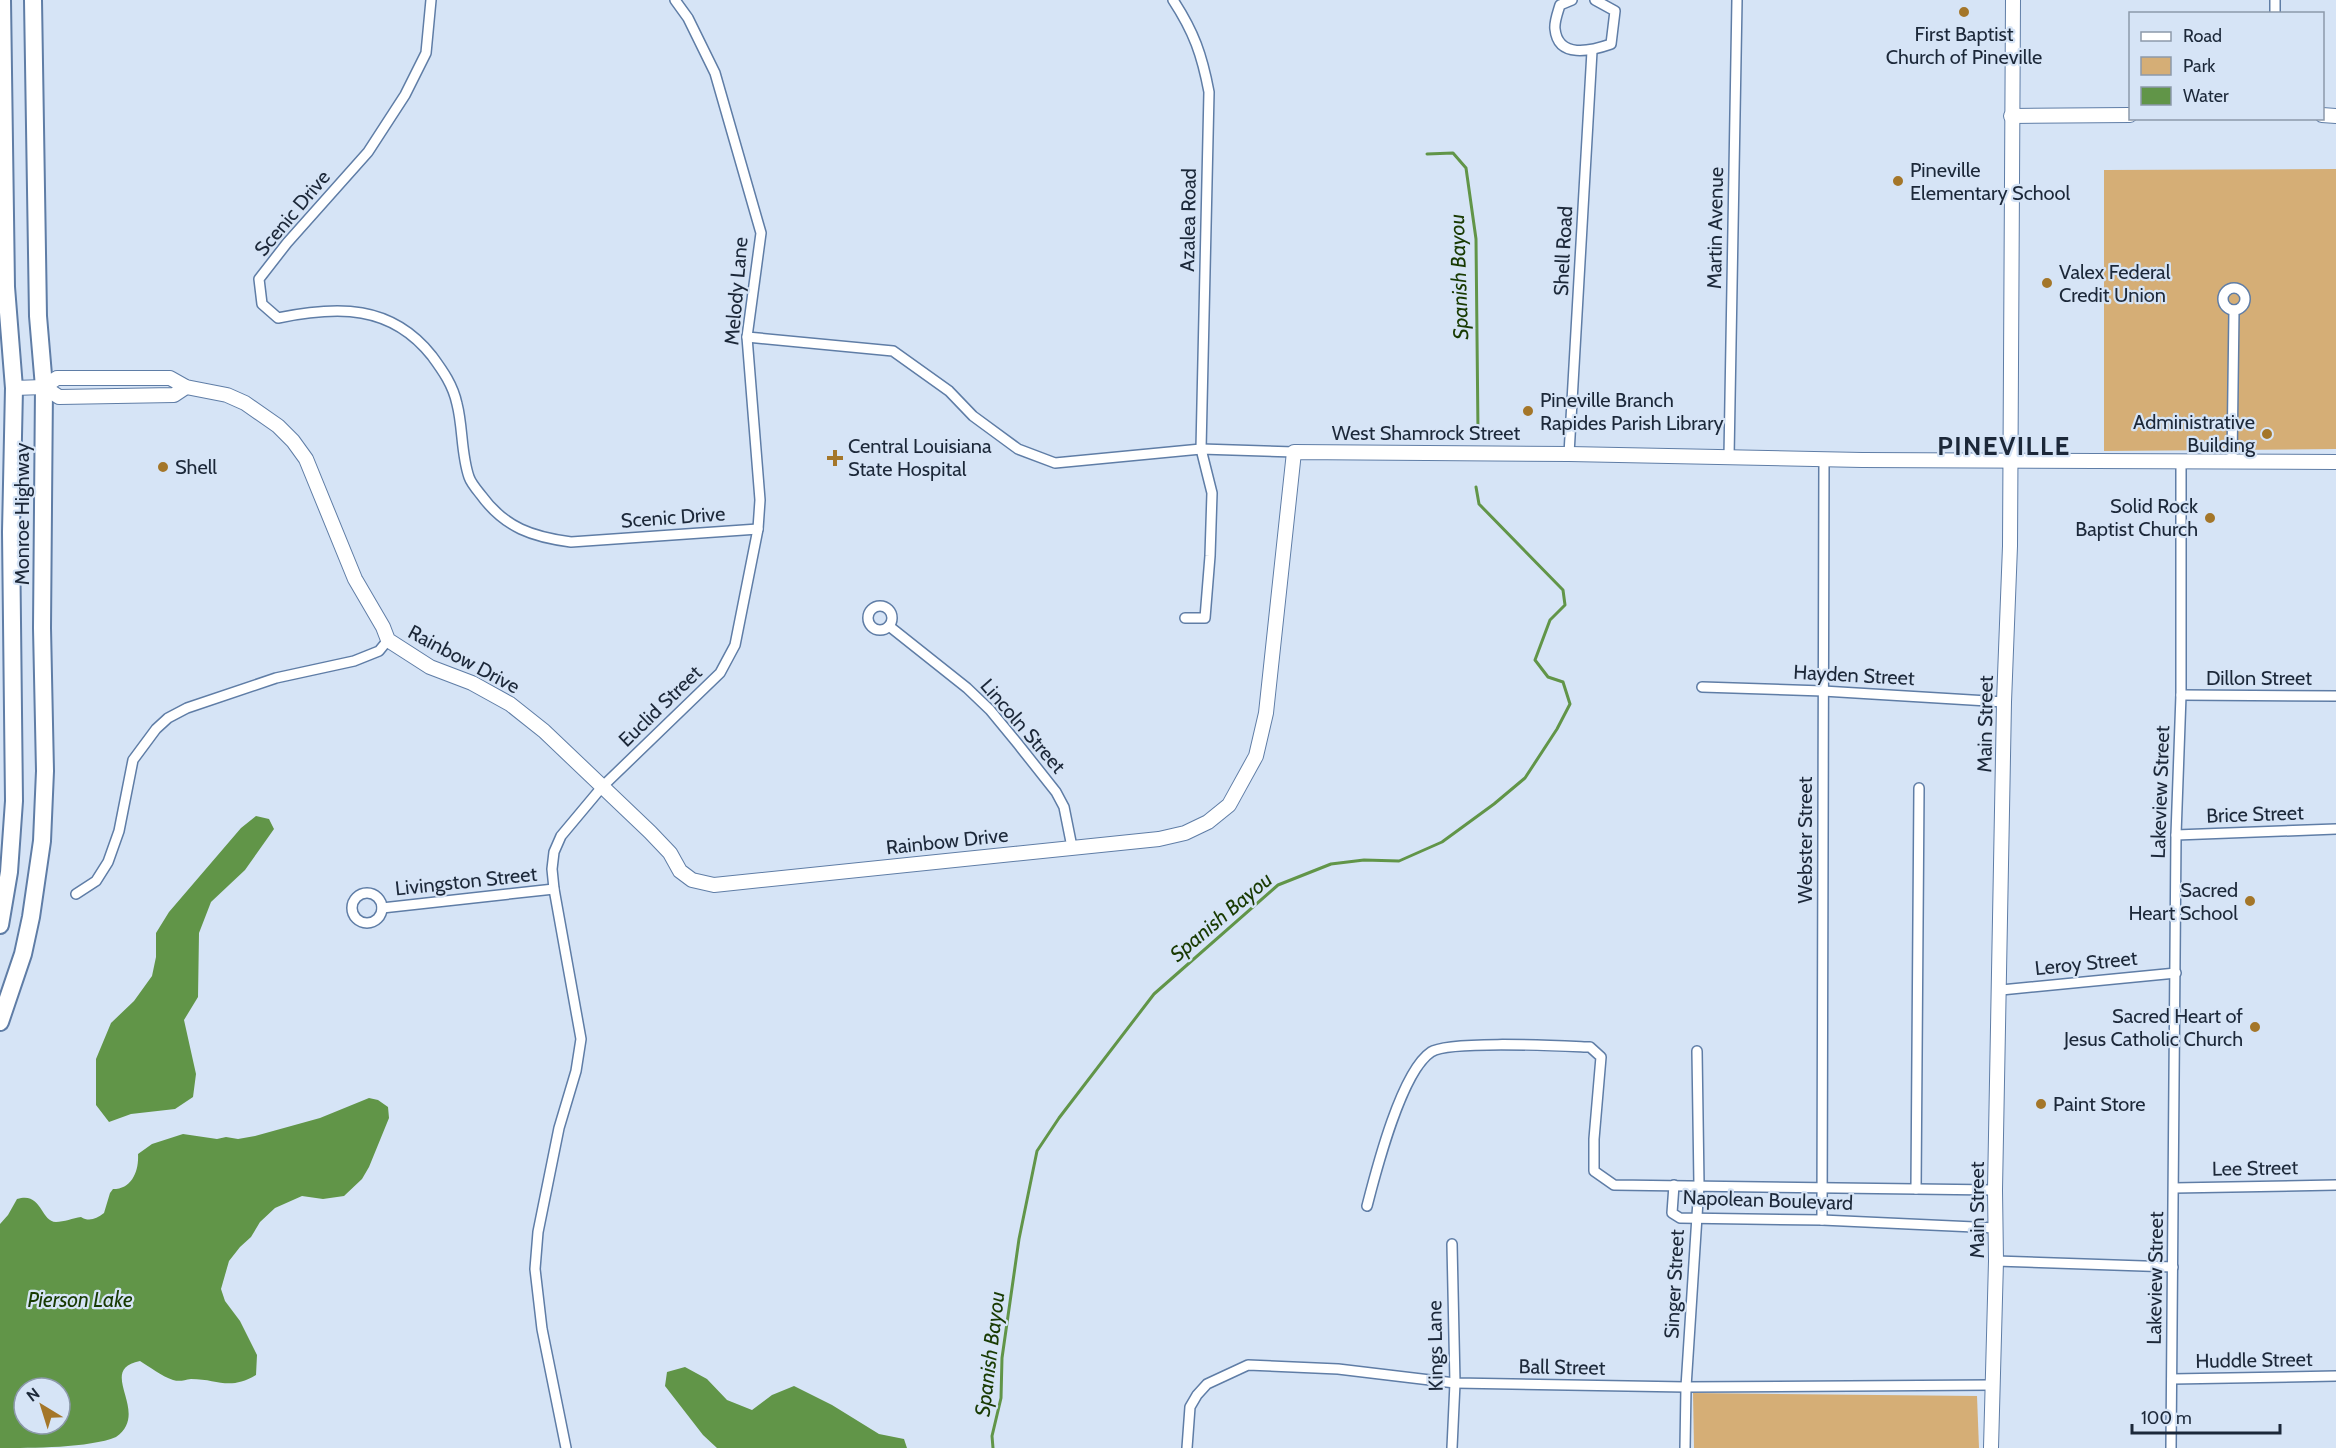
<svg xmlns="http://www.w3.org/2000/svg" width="2336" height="1448" font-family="Cabin,sans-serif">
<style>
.green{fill:#d5ae76}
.water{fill:#619548;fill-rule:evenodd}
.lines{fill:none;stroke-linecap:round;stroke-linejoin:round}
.stream{stroke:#619548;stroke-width:3}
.street-casing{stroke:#5f7da6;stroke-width:12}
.secondary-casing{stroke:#5f7da6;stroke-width:16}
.highway-casing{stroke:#5f7da6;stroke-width:20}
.street{stroke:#fff;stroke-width:9}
.secondary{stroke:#fff;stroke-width:14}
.highway{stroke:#fff;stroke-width:16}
.poi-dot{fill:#a47629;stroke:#d6e4f6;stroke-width:2}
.labels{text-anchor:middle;stroke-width:4.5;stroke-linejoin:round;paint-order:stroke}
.poi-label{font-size:20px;fill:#1c2839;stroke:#d6e4f6;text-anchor:start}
.street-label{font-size:20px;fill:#1c2839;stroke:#d6e4f6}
.water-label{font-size:21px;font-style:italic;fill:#183a02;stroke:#d6e4f6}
.district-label{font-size:26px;font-weight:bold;letter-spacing:1.5px;fill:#1c2839;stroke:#d6e4f6}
</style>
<rect width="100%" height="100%" fill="#d6e4f6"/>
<g class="green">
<path d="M 2336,169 L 2336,449 L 2104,451 L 2104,170 Z"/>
<path d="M 1693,1393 L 1977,1396 L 1979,1448 L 1694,1448 Z"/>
</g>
<g class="water">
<path d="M 256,816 L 269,819 L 274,829 L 245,870 L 211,902 L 199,933 L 198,997 L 184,1020 L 196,1074 L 193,1097 L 175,1109 L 131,1114 L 109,1122 L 96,1105 L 96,1059 L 111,1023 L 134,1001 L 152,976 L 156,957 L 156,933 L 169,912 L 241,828 Z"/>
<path d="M 369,1098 L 378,1100 L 388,1107 L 389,1118 L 369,1167 L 362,1179 L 344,1196 L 323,1199 L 302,1196 L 275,1208 L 260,1222 L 251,1237 L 240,1247 L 229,1261 L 221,1289 L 225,1301 L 240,1321 L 257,1355 L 256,1375 C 229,1391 218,1379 191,1379 C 184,1380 180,1382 173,1380 C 161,1376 150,1367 140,1361 C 95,1370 152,1412 116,1437 C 90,1448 31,1448 0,1448 L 0,1224 L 8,1215 L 17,1199 C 42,1191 40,1221 56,1222 C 64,1222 73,1218 81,1217 C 89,1222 96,1219 104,1213 L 110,1193 L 113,1189 C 132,1189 139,1171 138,1154 L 152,1144 L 183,1134 L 217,1139 L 226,1137 L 238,1139 L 255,1136 L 320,1118 ZM 24,1388 L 60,1388 L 60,1424 L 24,1424 Z"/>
<path d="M 685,1367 L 707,1379 L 727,1400 L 752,1410 L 772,1395 L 794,1386 L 832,1405 L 879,1434 L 904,1439 L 907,1448 L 717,1448 L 703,1435 L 665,1386 L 667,1372 Z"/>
</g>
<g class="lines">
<g class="stream">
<path d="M 1427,154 L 1453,153 L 1466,168 L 1476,239 L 1478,432"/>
<path d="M 993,1448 L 992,1436 L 1001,1398 L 1002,1358 L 1019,1239 L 1037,1151 L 1059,1118 L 1154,994 L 1278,885 L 1331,864 L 1364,860 L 1399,861 L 1442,842 L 1494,804 L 1525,778 L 1557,729 L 1570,704 L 1563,682 L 1548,677 L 1535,660 L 1550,620 L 1565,605 L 1563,590 L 1479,504 L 1476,487"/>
</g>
<g class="street-casing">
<g id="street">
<path d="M 431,0 L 426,53 L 405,95 L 368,152 L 287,243 L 259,279 L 262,304 L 278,318 C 337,306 391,304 432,356 C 443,371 453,385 457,404 C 463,427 461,454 469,477 C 471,483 477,490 481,495 C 505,528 533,537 571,542 L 758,529"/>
<path d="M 1173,0 C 1194,32 1202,55 1209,92 L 1201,449 L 1212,493 L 1210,556 L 1205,618 L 1185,618"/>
<path d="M 1572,0 L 1560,5 C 1558,12 1554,22 1555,29 C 1558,59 1591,51 1611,44 L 1615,11 L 1595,0"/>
<path d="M 2275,14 L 2275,0"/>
<circle cx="2234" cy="299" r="11"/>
<path d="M 747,337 L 893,351 L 949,391 L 973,416 L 1018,449 L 1055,463 L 1201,449 L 1294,452"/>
<path d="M 1569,454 L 1592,51"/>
<path d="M 1729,457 L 1737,0"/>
<path d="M 2232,461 L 2234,310"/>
<circle cx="880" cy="618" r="12"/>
<path d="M 889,626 L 967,688 L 990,710 L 1018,744 L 1056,792 L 1064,807 L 1072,847"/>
<path d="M 1702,687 L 1823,691 L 2004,702"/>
<path d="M 2181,695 L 2336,696"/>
<path d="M 2176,835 L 2336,829"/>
<circle cx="367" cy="908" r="15"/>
<path d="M 76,894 L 96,881 L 108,862 L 119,831 L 133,760 L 156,729 L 168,718 L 187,708 L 276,678 L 354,661 L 379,651 L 388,640"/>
<path d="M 382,908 L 554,889"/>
<path d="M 2001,990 L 2176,973"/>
<path d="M 1674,1185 L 1672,1213 L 1680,1218 L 1822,1220 L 1996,1228"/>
<path d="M 2174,1188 L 2336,1185"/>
<path d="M 1916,1189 L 1919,788"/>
<path d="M 1367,1206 C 1376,1171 1401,1072 1431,1052 C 1448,1040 1563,1046 1590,1047 L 1601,1057 L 1594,1139 L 1594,1171 L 1614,1185 L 1995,1190"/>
<path d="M 1822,1220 L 1824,459"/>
<path d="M 1452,1244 L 1455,1383 L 1452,1448"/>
<path d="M 1996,1261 L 2173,1267"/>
<path d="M 2172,1379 L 2336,1376"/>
<path d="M 566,1448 L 542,1329 L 535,1269 L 538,1232 L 559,1128 L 576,1071 L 581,1039 L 554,889 L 552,869 L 554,852 L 561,836 L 602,787 L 720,673 L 735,645 L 758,529 L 760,500 L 747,337 L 761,233 L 715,73 L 688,18 L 675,0"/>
<path d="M 1187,1448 L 1190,1407 L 1197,1395 L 1207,1384 L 1248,1365 L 1338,1369 L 1455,1383 L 1686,1387 L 1991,1385"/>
<path d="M 1685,1448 L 1686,1387 L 1699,1185 L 1697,1051"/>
<path d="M 2171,1448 L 2176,835 L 2181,695 L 2181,461"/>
</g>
</g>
<g class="secondary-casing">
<g id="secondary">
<path d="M 2322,115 L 2336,116"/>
<path d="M 2011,116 L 2130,115"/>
<path d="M 44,387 L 57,378 L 170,378 L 186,387 L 227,395 L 245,403 L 278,426 L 293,441 L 306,459 L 355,579 L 383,627 L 388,640 L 430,667 L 472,683 L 510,704 L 544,731 L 650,832 L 670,853 L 680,871 L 692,880 L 714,885 L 1159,839 L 1185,833 L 1208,822 L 1229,805 L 1256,756 L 1266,713 L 1294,452 L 1569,454 L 1862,460 L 2336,462"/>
<path d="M 14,388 L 44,387 L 59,397 L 174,395 L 186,387"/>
<path d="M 1991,1448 L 1996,1261 L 1995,1190 L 2004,702 L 2010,546 L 2013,0"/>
</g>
</g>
<g class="highway-casing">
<g id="highway">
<path d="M 0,925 L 9,872 L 14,801 L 11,532 L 14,388 L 6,287 L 2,0"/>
<path d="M 0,1022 L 23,954 L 31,917 L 42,841 L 45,771 L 42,628 L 44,387 L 38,316 L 33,0"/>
</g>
</g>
<use href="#street" class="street"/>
<use href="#secondary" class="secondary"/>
<use href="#highway" class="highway"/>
</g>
<g class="poi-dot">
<circle cx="1964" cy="12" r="6"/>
<circle cx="1898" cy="181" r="6"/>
<circle cx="2047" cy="283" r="6"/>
<circle cx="1528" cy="411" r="6"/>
<circle cx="2267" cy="434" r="6"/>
<path d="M832 449h6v6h6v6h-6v6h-6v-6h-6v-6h6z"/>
<circle cx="163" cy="467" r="6"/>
<circle cx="2210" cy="518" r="6"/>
<circle cx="2250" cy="901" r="6"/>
<circle cx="2255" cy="1027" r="6"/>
<circle cx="2041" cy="1104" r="6"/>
</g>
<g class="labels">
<g class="poi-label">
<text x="1964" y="41" text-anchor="middle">First Baptist<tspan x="1964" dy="23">Church of Pineville</tspan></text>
<text x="1910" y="177">Pineville<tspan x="1910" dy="23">Elementary School</tspan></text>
<text x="2059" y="279">Valex Federal<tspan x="2059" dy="23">Credit Union</tspan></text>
<text x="1540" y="407">Pineville Branch<tspan x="1540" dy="23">Rapides Parish Library</tspan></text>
<text x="2255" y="429" text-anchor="end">Administrative<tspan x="2255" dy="23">Building</tspan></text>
<text x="848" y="453">Central Louisiana<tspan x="848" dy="23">State Hospital</tspan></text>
<text x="175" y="474">Shell</text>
<text x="2198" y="513" text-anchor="end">Solid Rock<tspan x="2198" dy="23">Baptist Church</tspan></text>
<text x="2238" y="897" text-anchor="end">Sacred<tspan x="2238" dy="23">Heart School</tspan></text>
<text x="2243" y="1023" text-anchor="end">Sacred Heart of<tspan x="2243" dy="23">Jesus Catholic Church</tspan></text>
<text x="2053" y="1111">Paint Store</text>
</g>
<g class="street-label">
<text transform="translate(292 213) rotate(-50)" y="7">Scenic Drive</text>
<text transform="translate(1188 220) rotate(-89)" y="7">Azalea Road</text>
<text transform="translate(1715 228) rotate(-89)" y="7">Martin Avenue</text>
<text transform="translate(1563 251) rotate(-87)" y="7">Shell Road</text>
<text transform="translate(736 291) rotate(-85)" y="7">Melody Lane</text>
<text x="1426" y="440">West Shamrock Street</text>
<text transform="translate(22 514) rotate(-90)" y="7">Monroe Highway</text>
<text transform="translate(673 517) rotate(-4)" y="7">Scenic Drive</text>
<text transform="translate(464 659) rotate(28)" y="7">Rainbow Drive</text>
<text transform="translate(1854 675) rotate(3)" y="7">Hayden Street</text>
<text x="2259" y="685">Dillon Street</text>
<text transform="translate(660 706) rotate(-44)" y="7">Euclid Street</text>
<text transform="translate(1985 724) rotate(-89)" y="7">Main Street</text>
<text transform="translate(1023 726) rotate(49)" y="7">Lincoln Street</text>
<text transform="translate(2160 792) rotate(-88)" y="7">Lakeview Street</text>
<text transform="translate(2255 814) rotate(-2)" y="7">Brice Street</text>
<text transform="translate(1805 840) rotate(-90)" y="7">Webster Street</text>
<text transform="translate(947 841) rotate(-6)" y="7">Rainbow Drive</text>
<text transform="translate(466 881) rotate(-6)" y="7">Livingston Street</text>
<text transform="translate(2086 963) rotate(-6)" y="7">Leroy Street</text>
<text transform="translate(2255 1168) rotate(-1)" y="7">Lee Street</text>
<text transform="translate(1768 1200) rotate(2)" y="7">Napolean Boulevard</text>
<text transform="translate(1977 1210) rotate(-90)" y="7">Main Street</text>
<text transform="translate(2155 1278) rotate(-89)" y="7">Lakeview Street</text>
<text transform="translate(1674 1284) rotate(-87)" y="7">Singer Street</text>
<text transform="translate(1435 1346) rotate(-91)" y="7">Kings Lane</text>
<text transform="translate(2254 1360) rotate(-1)" y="7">Huddle Street</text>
<text transform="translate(1562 1367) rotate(1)" y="7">Ball Street</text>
</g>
<g class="water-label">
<text transform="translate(1459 277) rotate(-92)" y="7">Spanish Bayou</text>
<text transform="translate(1221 917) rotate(-40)" y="7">Spanish Bayou</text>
<text x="80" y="1307">Pierson Lake</text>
<text transform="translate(990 1354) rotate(-83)" y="7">Spanish Bayou</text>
</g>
<g class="district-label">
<text x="2004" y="455">PINEVILLE</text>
</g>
</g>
<rect x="2129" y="12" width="195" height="108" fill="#d6e4f6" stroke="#8c99aa" stroke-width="1.5"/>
<rect x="2141" y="32" width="30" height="9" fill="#ffffff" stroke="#8c99aa" stroke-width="1.5"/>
<text x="2183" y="42" font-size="18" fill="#1c2839">Road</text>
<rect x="2141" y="57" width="30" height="18" fill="#d5ae76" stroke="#8c99aa" stroke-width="1.5"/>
<text x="2183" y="72" font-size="18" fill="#1c2839">Park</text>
<rect x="2141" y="87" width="30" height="18" fill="#619548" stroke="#8c99aa" stroke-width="1.5"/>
<text x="2183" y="102" font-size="18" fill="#1c2839">Water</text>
<g transform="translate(42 1406) rotate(322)"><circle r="28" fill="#d6e4f6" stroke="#8c99aa" stroke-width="1.5"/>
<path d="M0-4.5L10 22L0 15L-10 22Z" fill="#a47629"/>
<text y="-9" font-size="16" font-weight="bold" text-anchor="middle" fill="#1c2839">N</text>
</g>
<path d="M2132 1424v9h148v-9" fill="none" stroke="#1c2839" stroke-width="3"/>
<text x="2141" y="1424" font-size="18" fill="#1c2839" stroke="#d6e4f6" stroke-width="4.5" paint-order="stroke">100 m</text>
</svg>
